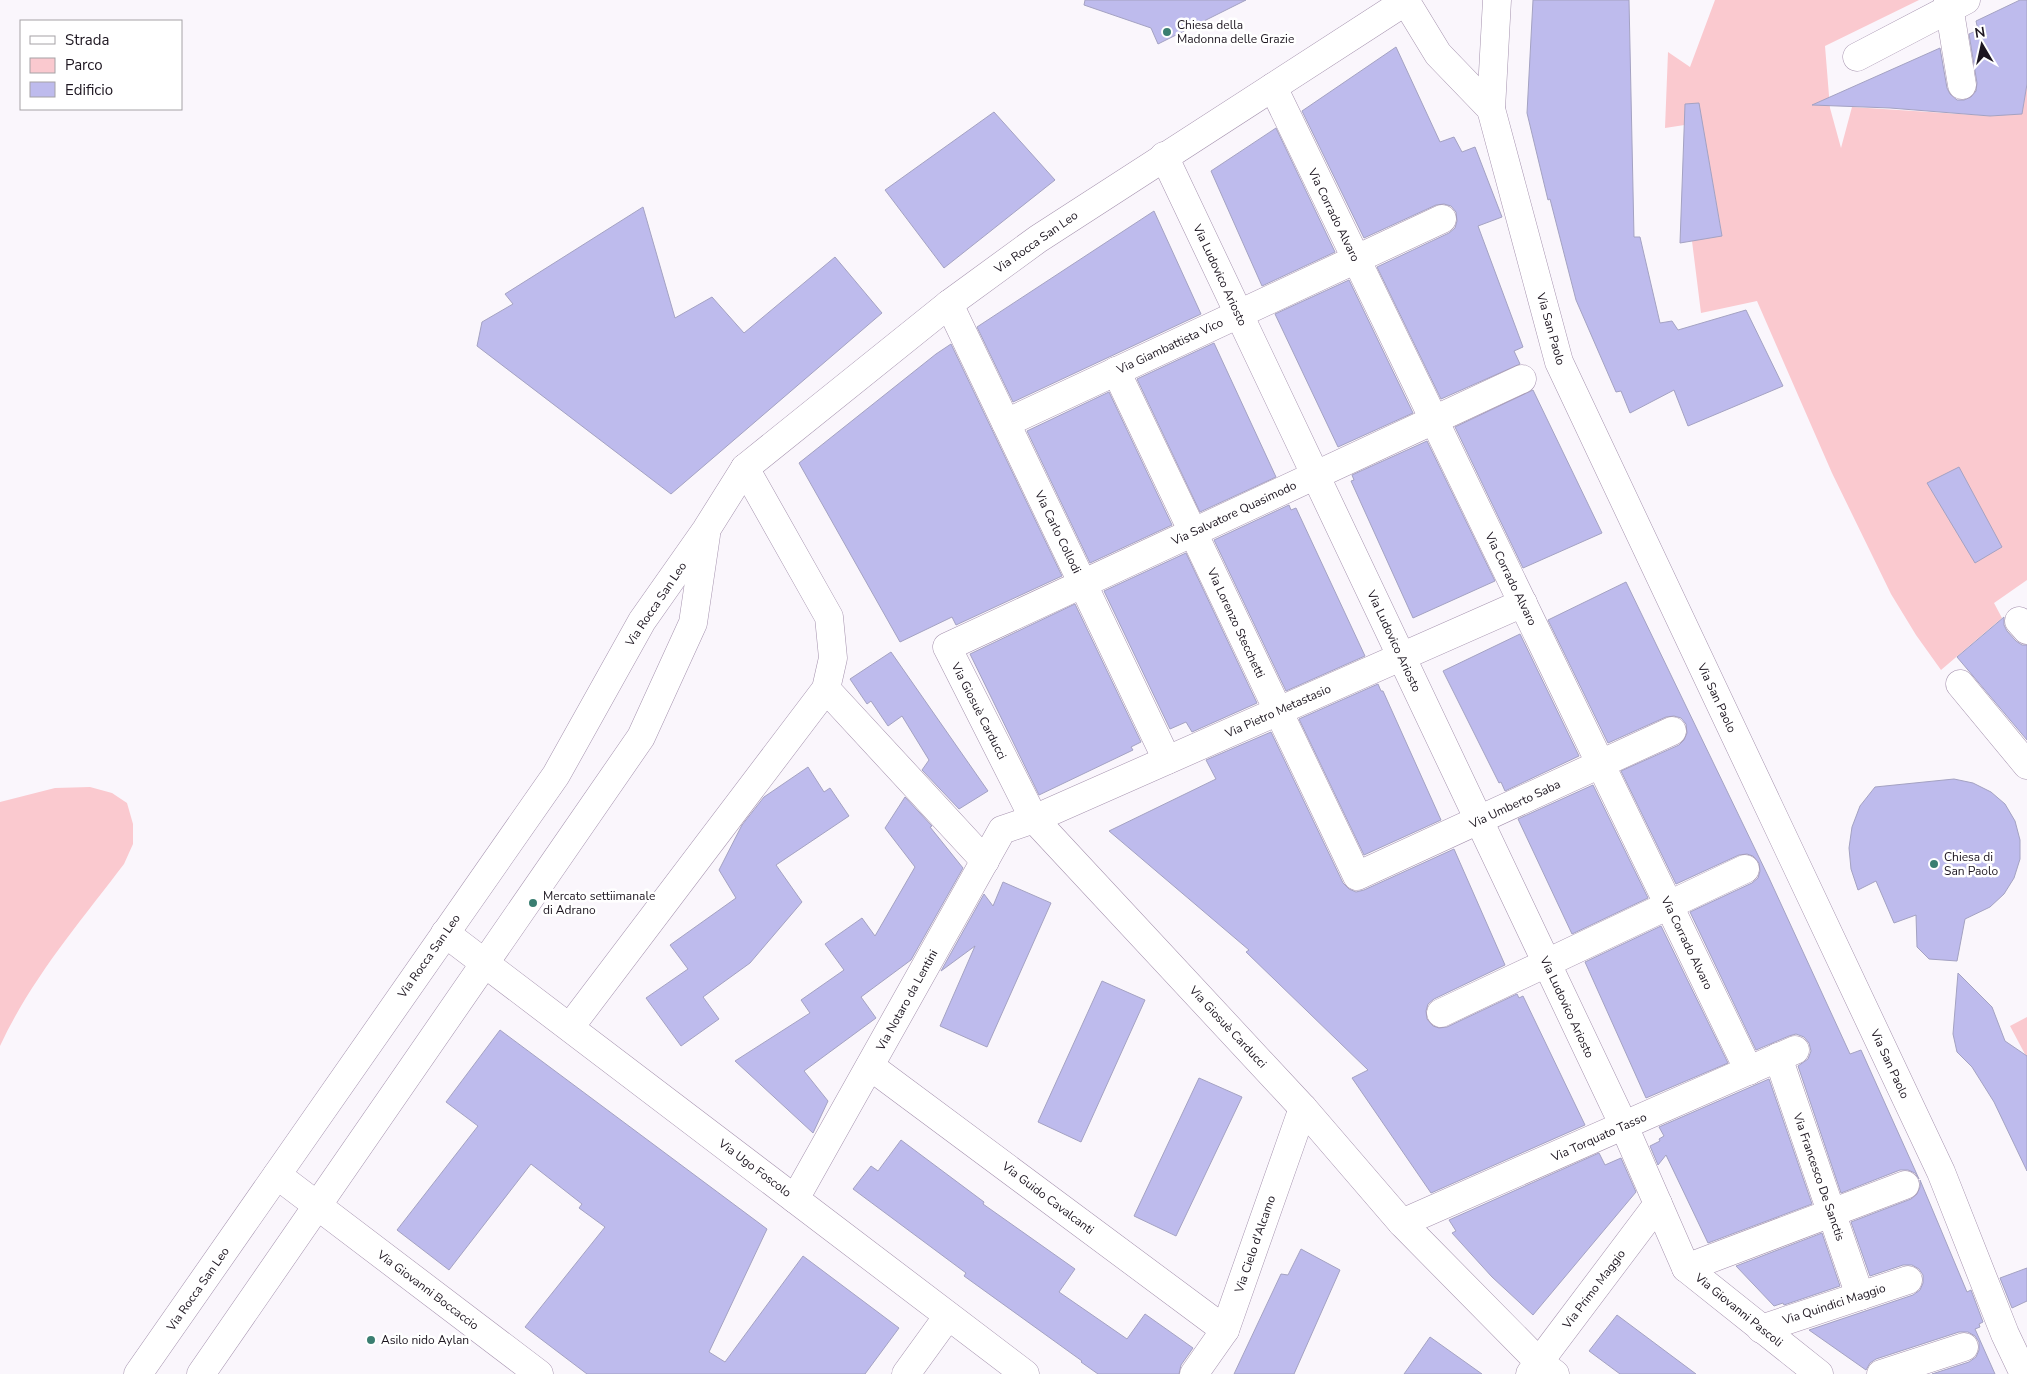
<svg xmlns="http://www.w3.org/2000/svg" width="2027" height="1374" font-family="'Nunito Sans',sans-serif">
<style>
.green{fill:#fac9cf}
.building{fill:#bebbed;stroke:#a4a2c2}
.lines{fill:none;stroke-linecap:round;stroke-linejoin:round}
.minor-casing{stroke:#a592ae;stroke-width:29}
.major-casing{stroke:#a592ae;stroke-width:29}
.minor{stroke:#fff;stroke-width:28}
.major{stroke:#fff;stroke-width:28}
.poi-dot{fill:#3a7e71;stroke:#fff;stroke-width:2}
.labels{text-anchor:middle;stroke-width:5;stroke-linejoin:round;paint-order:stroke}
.poi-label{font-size:12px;fill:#1d1620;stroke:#fff;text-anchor:start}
.street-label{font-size:12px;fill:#1d1620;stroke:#fff}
</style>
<rect width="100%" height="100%" fill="#faf6fc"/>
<g class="green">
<path d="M 1715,0 L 1919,0 L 1825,46 L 1830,108 L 1841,148 L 1852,107 L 1991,116 L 2022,113 L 2027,84 L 2027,580 L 1994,603 L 2002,618 L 1941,670 L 1916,635 L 1891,594 L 1832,473 L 1757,301 L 1701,313 L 1692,241 L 1722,235 L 1705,139 L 1691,124 L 1665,128 L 1668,52 L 1690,67 Z"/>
<path d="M 90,787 L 112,793 L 127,803 L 133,824 L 133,844 L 124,864 C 80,922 31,979 0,1046 L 0,802 L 55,788 Z"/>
<path d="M 2027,1017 L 2027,1058 L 2010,1026 Z"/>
</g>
<g class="building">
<path d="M 1085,0 L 1246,0 L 1158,44 L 1151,28 L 1084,5 Z"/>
<path d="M 1533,0 L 1629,0 L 1634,237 L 1640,237 L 1660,323 L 1672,321 L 1678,330 L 1746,310 L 1783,386 L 1688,426 L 1674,390 L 1630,413 L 1621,391 L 1616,392 L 1576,300 L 1550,199 L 1548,200 L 1527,113 Z"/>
<path d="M 2020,0 L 2027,0 L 2027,84 L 2022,114 L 1990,116 L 1890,108 L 1812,105 L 1940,48 L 1947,88 L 1950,94 L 1957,100 L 1964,100 L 1971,97 L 1976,91 L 1977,83 L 1969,34 L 1978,30 L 1976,21 Z"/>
<path d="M 1396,47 L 1440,142 L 1454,137 L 1462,152 L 1475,147 L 1502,217 L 1478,226 L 1523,347 L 1514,351 L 1520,364 L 1441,399 L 1377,267 L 1449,233 L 1455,228 L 1457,221 L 1456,212 L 1451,206 L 1444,204 L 1436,205 L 1364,238 L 1302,111 Z"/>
<path d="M 1699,103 L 1722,236 L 1680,243 L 1685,104 Z"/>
<path d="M 994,112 L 1055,180 L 944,268 L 885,190 Z"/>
<path d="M 1276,128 L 1335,252 L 1262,286 L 1211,171 Z"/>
<path d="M 643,207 L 675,318 L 712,297 L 744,333 L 835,257 L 882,313 L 671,494 L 477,346 L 482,322 L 513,304 L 505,294 Z"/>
<path d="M 1154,211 L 1201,314 L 1013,402 L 977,327 Z"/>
<path d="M 1349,280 L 1413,413 L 1338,447 L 1275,314 Z"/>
<path d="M 1214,343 L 1276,477 L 1200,512 L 1137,379 Z"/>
<path d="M 951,344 L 1062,576 L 956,625 L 952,617 L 900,642 L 799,463 L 936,354 Z"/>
<path d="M 1533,390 L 1602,533 L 1523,568 L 1455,427 Z"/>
<path d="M 1109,392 L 1172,525 L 1090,563 L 1027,431 Z"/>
<path d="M 1427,441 L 1495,581 L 1413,618 L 1351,481 L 1354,480 L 1352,475 Z"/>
<path d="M 1959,467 L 2002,547 L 1975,563 L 1927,483 Z"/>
<path d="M 1289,505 L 1291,510 L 1296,508 L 1365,656 L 1286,691 L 1214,540 Z"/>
<path d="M 1186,553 L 1257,703 L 1192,732 L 1186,722 L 1170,729 L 1104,591 Z"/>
<path d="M 1626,582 L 1769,878 L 1850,1054 L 1861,1050 L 1919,1179 L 1915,1173 L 1908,1170 L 1900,1170 L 1841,1193 L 1798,1066 L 1808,1059 L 1811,1051 L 1809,1043 L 1804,1037 L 1796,1034 L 1789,1036 L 1756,1050 L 1690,912 L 1752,883 L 1758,878 L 1760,871 L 1759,863 L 1753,856 L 1747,854 L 1739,855 L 1676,884 L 1621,771 L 1679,745 L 1684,740 L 1687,733 L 1686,724 L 1681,718 L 1674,716 L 1666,717 L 1608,743 L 1548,620 Z"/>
<path d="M 1075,604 L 1141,742 L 1131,747 L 1133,750 L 1039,795 L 970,654 Z"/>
<path d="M 2004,617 L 2004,625 L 2007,631 L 2016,641 L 2022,645 L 2027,645 L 2027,740 L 1957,657 Z"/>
<path d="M 1520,634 L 1579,756 L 1505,791 L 1501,782 L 1499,783 L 1443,671 Z"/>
<path d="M 891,652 L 988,791 L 959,809 L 922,770 L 929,760 L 902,716 L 888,726 L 871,701 L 867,704 L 850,679 Z"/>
<path d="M 1378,684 L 1381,691 L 1383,691 L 1441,820 L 1364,855 L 1299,719 Z"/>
<path d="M 1271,732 L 1343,883 L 1349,889 L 1356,892 L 1364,890 L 1454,849 L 1505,965 L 1434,999 L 1428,1004 L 1426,1011 L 1427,1019 L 1433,1026 L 1439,1028 L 1447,1027 L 1517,994 L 1519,998 L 1523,996 L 1585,1125 L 1431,1193 L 1352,1078 L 1368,1070 L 1246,952 L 1249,950 L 1109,831 L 1216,779 L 1206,760 Z"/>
<path d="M 808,767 L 824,792 L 830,788 L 849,816 L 776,865 L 802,902 L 750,963 L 703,997 L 719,1019 L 681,1046 L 646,998 L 688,969 L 670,945 L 736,898 L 719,870 L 742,825 L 764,797 Z"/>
<path d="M 1954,779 L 1973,783 L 1991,792 L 2005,804 L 2015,821 L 2020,840 L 2020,859 L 2014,878 L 2004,894 L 1990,907 L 1965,919 L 1957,961 L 1929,959 L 1917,947 L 1916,915 L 1894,923 L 1876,881 L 1858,890 L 1851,869 L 1849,848 L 1852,827 L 1860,806 L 1875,787 Z"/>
<path d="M 1593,785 L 1648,898 L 1572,934 L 1518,819 Z"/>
<path d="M 905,797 L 932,826 L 930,827 L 963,868 L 911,960 L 861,997 L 876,1018 L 804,1071 L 828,1101 L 813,1133 L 735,1061 L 810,1013 L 801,1000 L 844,970 L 825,944 L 862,918 L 875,936 L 915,867 L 885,828 Z"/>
<path d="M 1003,882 L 1051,903 L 987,1047 L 940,1026 L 975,946 L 941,971 L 984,894 L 993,906 Z"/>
<path d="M 1661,926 L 1728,1063 L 1646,1098 L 1585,962 Z"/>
<path d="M 1958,973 L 1992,1007 L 2005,1041 L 2027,1056 L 2027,1171 L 1994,1102 L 1972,1067 L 1957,1052 L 1953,1034 Z"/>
<path d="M 1102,981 L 1145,1000 L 1081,1142 L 1038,1122 Z"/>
<path d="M 500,1030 L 767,1229 L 709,1352 L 725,1362 L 803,1256 L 899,1328 L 865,1374 L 587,1374 L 525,1327 L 605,1227 L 579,1208 L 582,1204 L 531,1164 L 449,1270 L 397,1230 L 478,1126 L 446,1102 Z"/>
<path d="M 1199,1078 L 1242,1097 L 1176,1236 L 1134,1216 Z"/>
<path d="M 1769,1079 L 1812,1204 L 1708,1243 L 1666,1155 L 1658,1165 L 1650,1146 L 1660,1141 L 1659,1139 L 1664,1136 L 1659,1127 Z"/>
<path d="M 901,1140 L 984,1202 L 983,1204 L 1075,1269 L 1059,1292 L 1127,1339 L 1145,1314 L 1193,1348 L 1181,1365 L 1179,1374 L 1098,1374 L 1081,1362 L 1082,1361 L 964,1276 L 966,1273 L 853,1189 L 871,1166 L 878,1171 Z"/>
<path d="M 1599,1153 L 1605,1165 L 1621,1158 L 1636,1192 L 1533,1315 L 1492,1277 L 1452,1233 L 1456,1231 L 1449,1220 Z"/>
<path d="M 1920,1180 L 1967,1292 L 1971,1290 L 1983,1322 L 1979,1324 L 1980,1327 L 1975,1329 L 1995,1374 L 1932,1374 L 1969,1362 L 1976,1357 L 1979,1350 L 1979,1342 L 1975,1336 L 1968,1332 L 1959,1332 L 1876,1359 L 1870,1363 L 1866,1370 L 1809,1330 L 1913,1295 L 1920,1290 L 1923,1283 L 1923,1275 L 1919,1269 L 1912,1265 L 1903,1265 L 1870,1276 L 1851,1222 L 1911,1199 L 1917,1194 L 1920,1187 Z"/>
<path d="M 1822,1233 L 1840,1286 L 1784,1305 L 1783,1303 L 1774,1306 L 1736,1266 Z"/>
<path d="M 1301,1249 L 1340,1270 L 1294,1374 L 1234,1374 L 1281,1274 L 1288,1275 Z"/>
<path d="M 2027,1268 L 2027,1301 L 2012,1308 L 2000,1278 Z"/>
<path d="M 1617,1315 L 1696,1374 L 1620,1374 L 1589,1351 Z"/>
<path d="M 1430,1337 L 1482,1374 L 1404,1374 Z"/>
</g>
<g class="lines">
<g class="minor-casing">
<g id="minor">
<path d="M 1405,0 L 1438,54 L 1491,109"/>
<path d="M 1948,0 L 1962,85"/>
<path d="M 1857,57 L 1966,0"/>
<path d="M 1273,87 L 1749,1071"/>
<path d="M 1164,156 L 1624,1126 L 1686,1268 L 1819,1374"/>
<path d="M 949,304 L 1167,760"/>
<path d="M 1116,371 L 1357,876 L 1672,731"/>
<path d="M 1522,379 L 947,647 L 1034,819 L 1303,1108 L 1402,1223 L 1539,1362 L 1555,1374"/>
<path d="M 1006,423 L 1442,219"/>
<path d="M 2019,621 L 2027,630"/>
<path d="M 1960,684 L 2027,765"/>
<path d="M 826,689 L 985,861"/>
<path d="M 445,933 L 1025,1374"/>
<path d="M 1441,1013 L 1745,869"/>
<path d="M 570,1027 L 826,689 L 833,658 L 829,617 L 745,468"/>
<path d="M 1778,1057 L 1860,1296"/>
<path d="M 870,1066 L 1225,1330"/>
<path d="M 277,1175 L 539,1374"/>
<path d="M 795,1199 L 1002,830 L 1034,819 L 1523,603"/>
<path d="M 1402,1223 L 1795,1050"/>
<path d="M 1686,1268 L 1905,1185"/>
<path d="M 1761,1329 L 1908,1280"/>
<path d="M 138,1374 L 556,775 L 642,621 L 706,530 L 745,468 L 949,304 L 1038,239 L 1406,1"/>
<path d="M 201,1374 L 641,737 L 693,623 L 706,535"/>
<path d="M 906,1374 L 948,1316"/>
<path d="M 1194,1374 L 1225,1330 L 1303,1108"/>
<path d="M 1530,1374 L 1658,1204"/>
<path d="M 1881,1374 L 1964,1347"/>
</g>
</g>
<g class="major-casing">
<path id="major" d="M 1497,0 L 1491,109 L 1559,362 L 1941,1172 L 2005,1334 L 2024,1374"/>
</g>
<use href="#minor" class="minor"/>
<use href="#major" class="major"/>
</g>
<g class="poi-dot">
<circle cx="1167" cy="32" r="5"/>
<circle cx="1934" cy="864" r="5"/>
<circle cx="533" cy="903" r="5"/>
<circle cx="371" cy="1340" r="5"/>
</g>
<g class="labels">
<g class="poi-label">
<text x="1177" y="29">Chiesa della<tspan x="1177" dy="14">Madonna delle Grazie</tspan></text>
<text x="1944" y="861">Chiesa di<tspan x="1944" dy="14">San Paolo</tspan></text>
<text x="543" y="900">Mercato settiimanale<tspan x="543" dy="14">di Adrano</tspan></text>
<text x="381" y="1344">Asilo nido Aylan</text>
</g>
<g class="street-label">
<text transform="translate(1334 215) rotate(64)" y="4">Via Corrado Alvaro</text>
<text transform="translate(1036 242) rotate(-35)" y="4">Via Rocca San Leo</text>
<text transform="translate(1220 275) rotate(65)" y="4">Via Ludovico Ariosto</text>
<text transform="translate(1551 329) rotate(74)" y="4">Via San Paolo</text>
<text transform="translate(1170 346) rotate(-25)" y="4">Via Giambattista Vico</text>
<text transform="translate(1234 513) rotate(-25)" y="4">Via Salvatore Quasimodo</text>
<text transform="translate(1058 532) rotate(64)" y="4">Via Carlo Collodi</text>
<text transform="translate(1511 579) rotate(64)" y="4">Via Corrado Alvaro</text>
<text transform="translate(656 604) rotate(-56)" y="4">Via Rocca San Leo</text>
<text transform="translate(1236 623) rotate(65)" y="4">Via Lorenzo Stecchetti</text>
<text transform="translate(1394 641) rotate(65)" y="4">Via Ludovico Ariosto</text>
<text transform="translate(1717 698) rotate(65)" y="4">Via San Paolo</text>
<text transform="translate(979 711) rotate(63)" y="4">Via Giosuè Carducci</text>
<text transform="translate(1278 711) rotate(-24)" y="4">Via Pietro Metastasio</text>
<text transform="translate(1515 804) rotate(-25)" y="4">Via Umberto Saba</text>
<text transform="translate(1687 943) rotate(64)" y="4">Via Corrado Alvaro</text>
<text transform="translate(429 956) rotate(-55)" y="4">Via Rocca San Leo</text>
<text transform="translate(907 1000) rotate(-61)" y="4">Via Notaro da Lentini</text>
<text transform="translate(1567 1007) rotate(65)" y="4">Via Ludovico Ariosto</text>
<text transform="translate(1228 1027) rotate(47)" y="4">Via Giosuè Carducci</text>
<text transform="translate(1890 1064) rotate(65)" y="4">Via San Paolo</text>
<text transform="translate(1599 1137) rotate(-24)" y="4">Via Torquato Tasso</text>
<text transform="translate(755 1168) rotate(37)" y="4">Via Ugo Foscolo</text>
<text transform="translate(1819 1177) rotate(71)" y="4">Via Francesco De Sanctis</text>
<text transform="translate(1048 1198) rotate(37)" y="4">Via Guido Cavalcanti</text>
<text transform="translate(1255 1244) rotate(-71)" y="4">Via Cielo d'Alcamo</text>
<text transform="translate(198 1289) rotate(-55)" y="4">Via Rocca San Leo</text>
<text transform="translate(1594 1289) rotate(-53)" y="4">Via Primo Maggio</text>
<text transform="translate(428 1290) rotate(37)" y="4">Via Giovanni Boccaccio</text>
<text transform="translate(1834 1304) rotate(-18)" y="4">Via Quindici Maggio</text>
<text transform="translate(1739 1310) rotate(39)" y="4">Via Giovanni Pascoli</text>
</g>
</g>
<rect x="20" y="20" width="162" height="90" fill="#ffffff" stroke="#a5a2a6"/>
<rect x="30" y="36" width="25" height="8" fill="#ffffff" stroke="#a5a2a6"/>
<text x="65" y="45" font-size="15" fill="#1d1620">Strada</text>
<rect x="30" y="58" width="25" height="15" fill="#fac9cf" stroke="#a5a2a6"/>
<text x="65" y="70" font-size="15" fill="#1d1620">Parco</text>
<rect x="30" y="82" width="25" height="15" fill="#bebbed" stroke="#a5a2a6"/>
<text x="65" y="95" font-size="15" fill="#1d1620">Edificio</text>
<g transform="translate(1982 45) rotate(351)" stroke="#ffffff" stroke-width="4" paint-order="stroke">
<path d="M0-4L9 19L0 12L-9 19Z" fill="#1d1620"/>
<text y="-8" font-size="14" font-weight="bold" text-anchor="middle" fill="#1d1620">N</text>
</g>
</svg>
